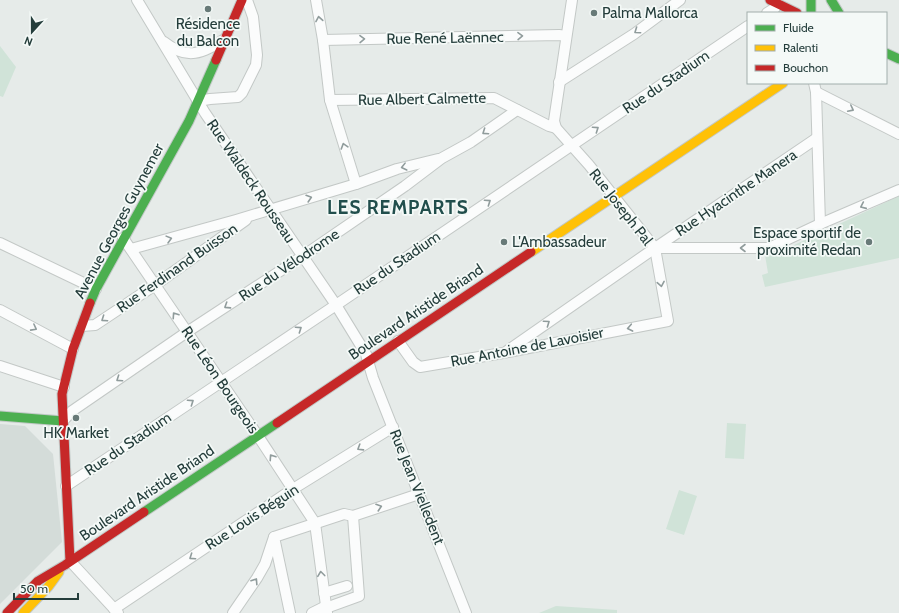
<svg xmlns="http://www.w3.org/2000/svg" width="899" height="613" font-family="Cabin,sans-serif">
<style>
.built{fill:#d4dcd9}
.green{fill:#d0e3d8}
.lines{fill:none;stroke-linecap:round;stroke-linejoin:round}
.street-casing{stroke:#c3c8c6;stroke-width:12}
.fast-casing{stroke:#c1c8c6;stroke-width:11}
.slow-casing{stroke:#c1c8c6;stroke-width:11}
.jam-casing{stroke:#c1c8c6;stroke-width:11}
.street{stroke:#fbfcfc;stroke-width:10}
.fast{stroke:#4caf50;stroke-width:9}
.slow{stroke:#ffc107;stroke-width:9}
.jam{stroke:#c62828;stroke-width:9}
.oneway{stroke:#909c9c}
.poi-dot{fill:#687a78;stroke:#f4f9f7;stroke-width:1.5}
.labels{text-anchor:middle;stroke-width:3.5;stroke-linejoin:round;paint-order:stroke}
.poi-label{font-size:15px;fill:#243d3b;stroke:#f4f9f7;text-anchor:start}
.street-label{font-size:15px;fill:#243d3b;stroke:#f4f9f7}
.district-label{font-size:19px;font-weight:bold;letter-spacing:1px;fill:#214e4c;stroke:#f4f9f7}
</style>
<rect width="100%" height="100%" fill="#e6ebe9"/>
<path class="built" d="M 0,424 L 25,426 L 53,454 L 62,542 L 0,604 Z"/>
<g class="green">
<path d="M 0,46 L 16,67 L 3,97 L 0,96 Z"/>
<path d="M 899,196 L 899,258 L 765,287 L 762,275 L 768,273 L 765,255 L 775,254 Z"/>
<path d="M 727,423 L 746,424 L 744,459 L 725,458 Z"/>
<path d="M 679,490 L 697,496 L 684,535 L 666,529 Z"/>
<path d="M 556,606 L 617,610 L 617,613 L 539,613 Z"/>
</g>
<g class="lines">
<g class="street-casing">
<g id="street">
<path d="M 137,0 L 205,113 L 336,305 L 366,354 L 373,378 L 466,613"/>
<path d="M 316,0 L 323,40 L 330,100 L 356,184"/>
<path d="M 767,13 L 775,8 L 777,3"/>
<path d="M 323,40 L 559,35 L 566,36"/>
<path d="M 164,42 C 188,61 202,53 225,39"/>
<path d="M 559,82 L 634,34 L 680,0"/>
<path d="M 814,83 L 816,92 L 820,224"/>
<path d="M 816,92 L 899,134"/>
<path d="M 330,100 L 494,98 L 549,126 L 556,128"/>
<path d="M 198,101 L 210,99 L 238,97 L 242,93 L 256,65 L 257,55 L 253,17 L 247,0"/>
<path d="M 123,238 L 258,436 L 315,523 L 327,613"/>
<path d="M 0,243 L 96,289"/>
<path d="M 655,248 L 769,248 L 820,224 L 899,190"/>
<path d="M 131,249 L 236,220 L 356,184 L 397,169 L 438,159"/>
<path d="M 0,310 L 73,349"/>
<path d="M 82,326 L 95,325 L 155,285 L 246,220"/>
<path d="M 398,341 L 413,362 L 420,367 L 503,353 L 668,321 L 655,248 L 589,165 L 556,128 L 554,121 L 572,0"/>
<path d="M 507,351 L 655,248 L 817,138"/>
<path d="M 0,366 L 64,387"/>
<path d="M 63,421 L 72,411 L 187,332 L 303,256 L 405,186 L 442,158 L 471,142 L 517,110"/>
<path d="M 66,486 L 336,305 L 748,26"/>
<path d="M 274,537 L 290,613"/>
<path d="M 70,561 L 118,613"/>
<path d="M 324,593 L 347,586"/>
<path d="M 326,608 L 359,596 L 353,516"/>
<path d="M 114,609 L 293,489 L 393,427"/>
<path d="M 233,613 L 257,578 L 265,564 L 274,537 L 344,514 L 353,516 L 419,494"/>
<path d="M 312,613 L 326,606"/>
</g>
</g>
<g class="fast-casing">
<g id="fast">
<path d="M 811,0 L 811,13"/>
<path d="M 831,0 L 839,13"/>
<path d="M 886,53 L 899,59"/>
<path d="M 90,303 L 96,289 L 189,121 L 216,60"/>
<path d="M 0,416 L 63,421"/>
<path d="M 144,512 L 277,423"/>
</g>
</g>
<g class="slow-casing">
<g id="slow">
<path d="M 531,252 L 783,83"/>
<path d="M 23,613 L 48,587 L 59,572"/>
</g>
</g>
<g class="jam-casing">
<g id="jam">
<path d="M 770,0 L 797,13"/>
<path d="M 216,60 L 242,0"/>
<path d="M 277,423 L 531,252"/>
<path d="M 70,561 L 62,394 L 73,349 L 90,303"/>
<path d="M 7,613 L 38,581 L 65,565 L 144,512"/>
</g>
</g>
<use href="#street" class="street"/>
<use href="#fast" class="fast"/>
<use href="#slow" class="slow"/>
<use href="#jam" class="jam"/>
</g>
<defs><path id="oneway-chevron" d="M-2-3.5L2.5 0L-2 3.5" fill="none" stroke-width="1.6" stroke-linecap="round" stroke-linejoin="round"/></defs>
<g class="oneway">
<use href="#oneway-chevron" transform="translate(319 19) rotate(-100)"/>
<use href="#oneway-chevron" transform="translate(637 31) rotate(145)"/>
<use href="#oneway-chevron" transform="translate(520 36) rotate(-1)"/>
<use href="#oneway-chevron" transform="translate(362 39) rotate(-1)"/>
<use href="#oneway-chevron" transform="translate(851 109) rotate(27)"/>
<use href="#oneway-chevron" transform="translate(596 129) rotate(-34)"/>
<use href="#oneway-chevron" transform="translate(485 132) rotate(146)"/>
<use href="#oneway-chevron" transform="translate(344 146) rotate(-107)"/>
<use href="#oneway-chevron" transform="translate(404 167) rotate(166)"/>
<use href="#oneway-chevron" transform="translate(309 198) rotate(-17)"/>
<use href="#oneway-chevron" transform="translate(488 202) rotate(-34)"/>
<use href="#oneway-chevron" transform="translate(863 206) rotate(156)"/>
<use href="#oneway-chevron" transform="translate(169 239) rotate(-15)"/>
<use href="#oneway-chevron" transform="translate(743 248) rotate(-180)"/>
<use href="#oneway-chevron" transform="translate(661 284) rotate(80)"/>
<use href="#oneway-chevron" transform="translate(227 306) rotate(147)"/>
<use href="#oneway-chevron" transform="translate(175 315) rotate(-124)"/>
<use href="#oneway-chevron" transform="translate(104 319) rotate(146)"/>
<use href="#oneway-chevron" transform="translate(547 323) rotate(-35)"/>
<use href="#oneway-chevron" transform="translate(34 328) rotate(28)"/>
<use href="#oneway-chevron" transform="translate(630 328) rotate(169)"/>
<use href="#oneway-chevron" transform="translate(299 329) rotate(-34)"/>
<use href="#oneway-chevron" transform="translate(119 379) rotate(146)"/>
<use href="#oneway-chevron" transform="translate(191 402) rotate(-34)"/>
<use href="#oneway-chevron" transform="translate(360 448) rotate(148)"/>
<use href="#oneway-chevron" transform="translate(272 457) rotate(-124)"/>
<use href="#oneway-chevron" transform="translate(379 507) rotate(-18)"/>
<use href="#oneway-chevron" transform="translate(192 557) rotate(146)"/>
<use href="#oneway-chevron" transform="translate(321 574) rotate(-97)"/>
<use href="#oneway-chevron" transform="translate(255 581) rotate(-57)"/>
</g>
<g class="poi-dot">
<circle cx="208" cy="9" r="4"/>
<circle cx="594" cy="13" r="4"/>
<circle cx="504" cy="242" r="4"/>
<circle cx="869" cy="242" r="4"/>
<circle cx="76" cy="418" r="4"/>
</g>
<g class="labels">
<g class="poi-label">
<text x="602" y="18">Palma Mallorca</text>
<text x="208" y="29" text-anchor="middle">Résidence<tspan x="208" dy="17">du Balcon</tspan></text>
<text x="861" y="238" text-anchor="end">Espace sportif de<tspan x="861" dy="17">proximité Redan</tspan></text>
<text x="512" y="247">L'Ambassadeur</text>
<text x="76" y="438" text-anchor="middle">HK Market</text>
</g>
<g class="street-label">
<text transform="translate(445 38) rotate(-1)" y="5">Rue René Laënnec</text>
<text transform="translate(666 82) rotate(-34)" y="5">Rue du Stadium</text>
<text transform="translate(422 99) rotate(-1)" y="5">Rue Albert Calmette</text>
<text transform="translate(251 181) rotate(56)" y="5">Rue Waldeck Rousseau</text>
<text transform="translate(736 193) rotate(-34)" y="5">Rue Hyacinthe Manera</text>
<text transform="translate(621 207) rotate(52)" y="5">Rue Joseph Pal</text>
<text transform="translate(119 221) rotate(-62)" y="5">Avenue Georges Guynemer</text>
<text transform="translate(397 263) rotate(-34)" y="5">Rue du Stadium</text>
<text transform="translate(289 265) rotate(-34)" y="5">Rue du Vélodrome</text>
<text transform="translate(177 268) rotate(-35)" y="5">Rue Ferdinand Buisson</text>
<text transform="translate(416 312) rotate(-34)" y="5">Boulevard Aristide Briand</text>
<text transform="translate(527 347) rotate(-11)" y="5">Rue Antoine de Lavoisier</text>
<text transform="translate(220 380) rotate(56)" y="5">Rue Léon Bourgeois</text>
<text transform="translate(128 444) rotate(-34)" y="5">Rue du Stadium</text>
<text transform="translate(417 487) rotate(68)" y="5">Rue Jean Vielledent</text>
<text transform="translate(147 493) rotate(-34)" y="5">Boulevard Aristide Briand</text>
<text transform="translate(252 517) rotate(-33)" y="5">Rue Louis Béguin</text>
</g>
<g class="district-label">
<text x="398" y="214">LES REMPARTS</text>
</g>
</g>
<rect x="747" y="12" width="140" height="72" fill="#f4f9f7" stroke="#a1aeac"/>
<rect x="755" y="25" width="20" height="6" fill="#4caf50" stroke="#a1aeac"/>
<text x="783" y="32" font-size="12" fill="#243d3b">Fluide</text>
<rect x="755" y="45" width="20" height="6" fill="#ffc107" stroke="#a1aeac"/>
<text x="783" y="52" font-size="12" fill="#243d3b">Ralenti</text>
<rect x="755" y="65" width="20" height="6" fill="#c62828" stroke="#a1aeac"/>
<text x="783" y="72" font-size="12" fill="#243d3b">Bouchon</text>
<g transform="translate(32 32) rotate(201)" stroke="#f4f9f7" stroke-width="3" paint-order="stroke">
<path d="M0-3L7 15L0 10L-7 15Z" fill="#243d3b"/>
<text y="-6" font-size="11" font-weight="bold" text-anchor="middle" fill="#243d3b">N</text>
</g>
<path d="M14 593v6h64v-6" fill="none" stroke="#243d3b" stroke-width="2"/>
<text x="20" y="593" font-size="12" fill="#243d3b" stroke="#f4f9f7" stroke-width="3" paint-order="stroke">50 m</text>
</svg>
